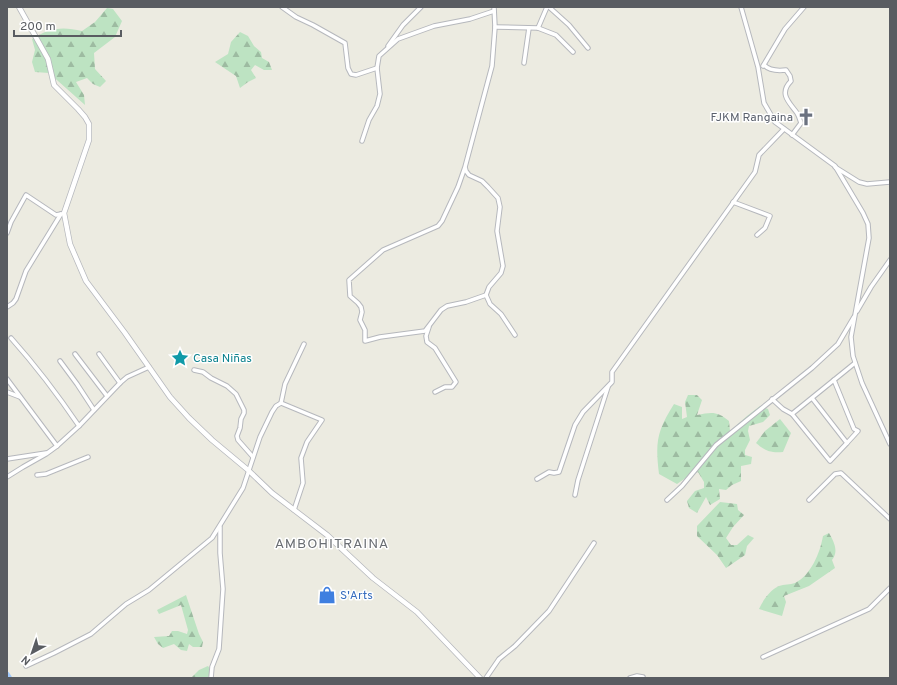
<svg xmlns="http://www.w3.org/2000/svg" width="897" height="685" font-family="Overpass,sans-serif">
<style>
.forest{fill:url(#forest-firs)}
.lines{fill:none;stroke-linecap:round;stroke-linejoin:round}
.river{stroke:#a1c9fb;stroke-width:6}
.minor-casing{stroke:#b6b8bd;stroke-width:5.5}
.tertiary-casing{stroke:#b6b8bd;stroke-width:6}
.minor{stroke:#fff;stroke-width:3.5}
.tertiary{stroke:#fff;stroke-width:4.5}
.labels{text-anchor:middle;stroke-width:3;stroke-linejoin:round;paint-order:stroke}
.worship-label{font-size:12px;fill:#5b616d;stroke:#fff;text-anchor:end}
.culture-label{font-size:12px;fill:#0d838f;stroke:#fff;text-anchor:start}
.shop-label{font-size:12px;fill:#366cbe;stroke:#fff;text-anchor:start}
.quarter-label{font-size:14px;letter-spacing:1px;fill:#6a6e73;stroke:#fff}
</style>
<defs>
<pattern id="forest-firs" width="22" height="20" patternUnits="userSpaceOnUse"><rect width="22" height="20" fill="#bde3c2"/><path d="M5 1l3.5 6h-7zM16 11l3.5 6h-7z" fill="#9dbba1"/></pattern>
</defs>
<rect width="100%" height="100%" fill="#ecebe1"/>
<g class="forest">
<path d="M 107,8 L 113,9 L 122,21 L 115,37 L 94,53 L 95,69 L 106,81 L 100,87 L 93,84 L 87,78 L 76,82 L 84,95 L 85,105 L 49,73 L 35,72 L 32,62 L 35,50 L 32,39 C 49,28 62,26 82,31 L 95,22 Z"/>
<path d="M 240,32 L 248,36 L 254,46 L 261,52 L 262,58 L 269,62 L 272,70 L 264,70 L 255,65 L 251,70 L 256,78 L 248,82 L 240,88 L 236,76 L 215,62 L 228,54 L 231,42 Z"/>
<path d="M 688,395 L 697,395 L 702,400 L 697,415 C 712,412 717,411 729,421 L 730,431 L 747,416 L 760,406 L 768,409 L 770,415 L 763,422 L 749,426 L 748,431 L 750,440 L 745,450 L 745,455 L 752,457 L 751,464 L 741,466 L 741,481 L 732,485 L 726,490 L 719,489 L 720,499 L 710,505 L 706,497 L 697,513 L 689,508 L 687,501 L 695,491 L 704,488 L 704,482 L 698,472 L 690,475 L 677,484 L 659,474 C 655,442 657,431 674,404 L 682,407 L 682,419 L 687,417 L 685,402 Z"/>
<path d="M 780,419 L 791,433 L 783,452 C 770,453 765,451 756,443 L 765,431 Z"/>
<path d="M 720,502 L 737,504 L 738,510 L 744,515 L 733,527 L 726,538 L 731,545 L 737,545 L 748,535 L 754,538 L 747,546 L 745,555 L 726,568 L 717,555 L 697,536 L 697,526 Z"/>
<path d="M 829,533 C 834,542 839,551 832,560 L 835,568 L 809,586 L 784,596 L 786,602 L 782,616 L 759,609 C 764,599 769,591 779,586 C 784,584 790,585 795,583 C 811,575 820,553 823,536 Z"/>
<path d="M 186,595 L 199,634 L 203,642 L 202,647 L 193,647 L 189,644 L 187,651 L 181,650 L 174,644 L 163,648 L 158,644 L 154,637 L 169,636 L 172,631 L 178,631 L 187,634 L 188,630 L 181,605 L 159,614 L 157,610 Z"/>
<path d="M 208,666 L 211,670 L 208,678 L 191,678 L 199,670 Z"/>
</g>
<g class="lines">
<path class="river" d="M 7,675 L 9,678"/>
<g class="minor-casing">
<g id="minor">
<path d="M 282,7 L 296,17 L 313,25 L 345,43 L 348,68 L 351,74 L 356,75 L 377,68"/>
<path d="M 549,7 L 569,25 L 588,48"/>
<path d="M 741,7 L 758,67 L 764,103 L 775,122 L 835,166 L 863,213 L 868,224 L 869,238 L 851,337 L 853,356 L 862,383 L 890,444"/>
<path d="M 495,27 L 538,28 L 556,35 L 573,52"/>
<path d="M 538,28 L 547,7"/>
<path d="M 388,46 L 403,25 L 421,7"/>
<path d="M 524,63 L 529,28"/>
<path d="M 764,65 C 770,71 778,71 786,70 L 790,76 L 791,81 C 778,94 790,103 797,113 C 799,116 800,120 801,123 L 792,135"/>
<path d="M 763,66 L 785,29 L 804,7"/>
<path d="M 362,141 L 369,120 L 377,106 L 380,94 L 377,68 L 379,56 L 398,39 L 434,26 L 470,19 L 494,11"/>
<path d="M 465,167 L 458,187 L 442,221 L 438,226 L 383,250 L 349,280 L 350,296 L 358,303 L 361,307 L 362,312 L 360,320 L 365,330 L 365,341 L 380,337 L 425,331 L 441,310 L 447,306 L 466,302 L 486,295 L 489,287 L 501,273 L 503,266 L 497,231 L 500,207 L 498,198 L 488,187 L 482,181 L 469,175 L 466,171 L 465,167 L 492,66 L 495,27 L 494,7"/>
<path d="M 835,167 L 859,182 L 867,184 L 890,182"/>
<path d="M 733,202 L 770,216 L 765,228 L 757,235"/>
<path d="M 7,233 L 11,222 L 26,195 L 56,215 L 61,214"/>
<path d="M 486,295 L 490,304 L 501,314 L 515,335"/>
<path d="M 7,307 L 13,303 L 16,299 L 26,271 L 61,214"/>
<path d="M 857,311 L 871,287 L 890,260"/>
<path d="M 429,327 L 426,336 L 427,342 L 435,348 L 456,382 L 452,387 L 445,387 L 435,392"/>
<path d="M 11,338 C 36,366 58,395 79,426"/>
<path d="M 75,354 L 107,396"/>
<path d="M 99,354 L 120,383"/>
<path d="M 60,361 L 77,384 L 94,410"/>
<path d="M 194,370 L 203,372 L 211,378 L 227,386 L 236,394 L 244,410 L 244,413 L 241,419 L 240,428 L 237,436 L 238,440 L 253,457"/>
<path d="M 7,379 L 57,446"/>
<path d="M 834,380 L 854,429 L 858,431 L 847,443"/>
<path d="M 7,392 L 20,397"/>
<path d="M 812,398 L 847,443 L 830,461 L 792,414 L 855,363"/>
<path d="M 772,399 L 783,409 L 792,414"/>
<path d="M 281,403 L 322,420 L 307,442 L 301,458 L 303,483 L 294,510"/>
<path d="M 7,459 L 46,453"/>
<path d="M 37,475 L 46,474 L 88,457"/>
<path d="M 7,477 L 23,467 L 46,454 L 57,446 L 79,426 L 120,383 L 127,377 L 149,367"/>
<path d="M 537,479 L 549,472 L 554,473 L 559,472 L 575,425 L 583,412 L 612,382 L 612,372 L 755,172 L 759,155 L 784,129"/>
<path d="M 575,495 L 578,480 L 608,387"/>
<path d="M 667,500 L 682,486 L 716,445 L 812,368 L 838,344 L 854,317"/>
<path d="M 809,500 L 835,474 L 841,473 L 890,519"/>
<path d="M 763,657 L 869,609 L 890,588"/>
<path d="M 26,666 L 54,653 L 91,634 L 126,604 L 149,590 L 212,538 L 243,488 L 260,437 L 272,412 L 276,406 L 281,403 L 285,384 L 304,344"/>
<path d="M 211,678 L 212,667 L 219,649 L 223,589 L 220,553 L 220,527"/>
<path d="M 486,678 L 499,659 L 515,646 L 549,611 L 594,543"/>
<path d="M 630,678 L 637,676 L 643,677"/>
</g>
</g>
<g class="tertiary-casing">
<path id="tertiary" d="M 19,7 L 48,59 L 54,85 L 78,109 L 85,117 L 89,124 L 89,140 L 64,213 L 70,244 L 86,281 L 125,333 L 170,397 L 189,418 L 212,440 L 248,470 L 272,493 L 327,535 L 373,578 L 417,612 L 480,678"/>
</g>
<use href="#minor" class="minor"/>
<use href="#tertiary" class="tertiary"/>
</g>
<defs>
<g id="church-bare" transform="scale(1.38)"><path d="M-1.2-6h2.4v3.5h3.3v2.4h-3.3V6h-2.4V-.1h-3.3v-2.4h3.3Z" fill="#6b7280" stroke="#fff" stroke-width="2.5" paint-order="stroke"/></g>
<g id="sight-bare" transform="scale(1.38)"><path d="M0-6L1.8-2.2L6-1.7L2.9 1.2L3.7 5.4L0 3.3L-3.7 5.4L-2.9 1.2L-6-1.7L-1.8-2.2Z" fill="#0f9aa8" stroke="#fff" stroke-width="2.5" paint-order="stroke"/></g>
<g id="shop-bare" transform="scale(1.38)"><path d="M-5-2.5h2.3a2.7 3.5 0 0 1 5.4 0H5L5.5 6h-11ZM-1.5-2.5h3a1.5 2.3 0 0 0-3 0Z" fill="#3f7fe0" stroke="#fff" stroke-width="2.5" paint-order="stroke"/></g>
</defs>
<g fill-rule="evenodd">
<use href="#church-bare" x="806" y="117"/>
<use href="#sight-bare" x="180" y="358"/>
<use href="#shop-bare" x="327" y="595"/>
</g>
<g class="labels">
<g class="worship-label">
<text x="793" y="121">FJKM Rangaina</text>
</g>
<g class="culture-label">
<text x="193" y="362">Casa Niñas</text>
</g>
<g class="shop-label">
<text x="340" y="599">S'Arts</text>
</g>
<g class="quarter-label">
<text x="332" y="548">AMBOHITRAINA</text>
</g>
</g>
<rect width="897" height="685" fill="none" stroke="#595c61" stroke-width="16"/>
<g transform="translate(32 653) rotate(220)" stroke="#ffffff" stroke-width="3" paint-order="stroke">
<path d="M0-3L7 15L0 10L-7 15Z" fill="#595c61"/>
<text y="-6" font-size="11" font-weight="bold" text-anchor="middle" fill="#595c61">N</text>
</g>
<path d="M14 30v6h107v-6" fill="none" stroke="#595c61" stroke-width="2"/>
<text x="20" y="30" font-size="12" fill="#595c61" stroke="#ffffff" stroke-width="3" paint-order="stroke">200 m</text>
</svg>
